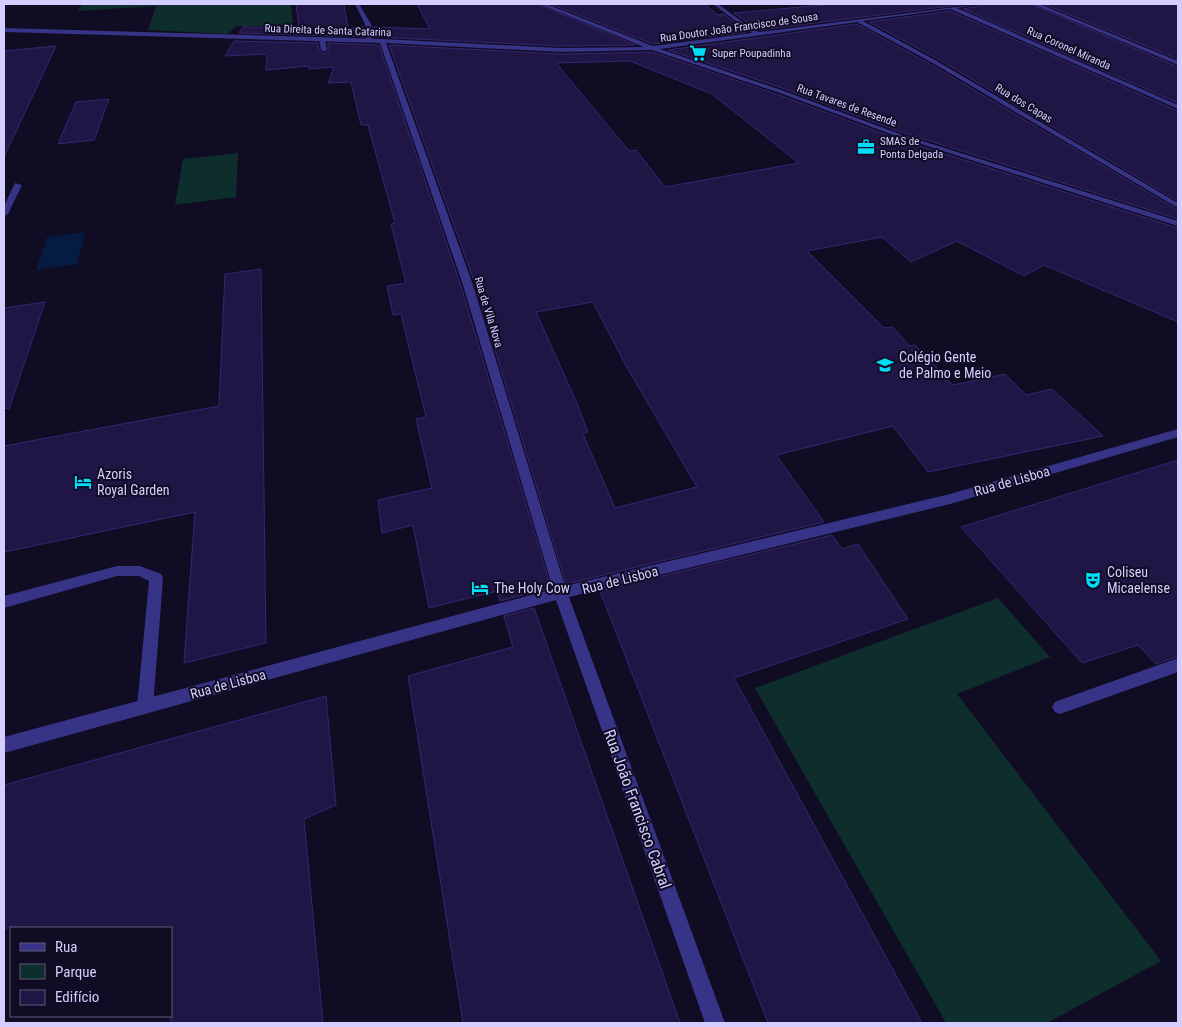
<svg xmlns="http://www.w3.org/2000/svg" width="1182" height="1027" font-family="'Roboto Condensed',sans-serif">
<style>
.green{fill:#0e2d2d}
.water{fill:#051b42}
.building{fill:#201645;stroke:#372673;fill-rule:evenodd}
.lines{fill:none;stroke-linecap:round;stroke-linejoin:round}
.lane{fill:#373386;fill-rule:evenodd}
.street{fill:#373386;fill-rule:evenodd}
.labels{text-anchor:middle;stroke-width:4;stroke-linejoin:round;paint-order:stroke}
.far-street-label{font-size:11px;fill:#d4ceff;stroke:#100c23}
.far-poi-label{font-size:11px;fill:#d4ceff;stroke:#100c23;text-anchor:start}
.poi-label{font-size:14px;fill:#d4ceff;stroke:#100c23;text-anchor:start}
.street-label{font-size:14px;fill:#d4ceff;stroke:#100c23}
.near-street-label{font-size:16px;fill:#d4ceff;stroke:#100c23}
</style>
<rect width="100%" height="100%" fill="#100c23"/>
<g class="green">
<path d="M 82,4 L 291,4 L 293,26 L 236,26 L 228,34 L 148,30 L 156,6 L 78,11 Z"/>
<path d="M 238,153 L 236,197 L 175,205 L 183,159 Z"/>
<path d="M 998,598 L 1050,657 L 957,694 L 1161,961 L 1047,1023 L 946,1023 L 755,688 Z"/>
</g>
<path class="water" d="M 85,232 L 77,264 L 36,270 L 47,237 Z"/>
<g class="building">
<path d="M 296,4 L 344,4 L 348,28 L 363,27 L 365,37 L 239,33 L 243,27 L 299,28 Z"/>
<path d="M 417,4 L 538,4 L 635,45 L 561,46 L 374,37 L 373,27 L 430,29 Z"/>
<path d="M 550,4 L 704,4 L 718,15 L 724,14 L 747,32 L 653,44 Z"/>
<path d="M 834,4 L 966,4 L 760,30 L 756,29 L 734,13 Z"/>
<path d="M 981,4 L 1031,4 L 1178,67 L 1178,103 L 963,9 L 979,6 Z"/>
<path d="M 1043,4 L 1178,4 L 1178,59 Z"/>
<path d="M 950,11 L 1178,111 L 1178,201 L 936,58 L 869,22 Z"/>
<path d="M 857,24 L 930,64 L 1178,210 L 1178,219 L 901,132 L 785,89 L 668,50 Z"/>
<path d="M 234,41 L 318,43 L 319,50 L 323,54 L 328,52 L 328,43 L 379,45 L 461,286 L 551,588 L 500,601 L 497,591 L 429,608 L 413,525 L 382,533 L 378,500 L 432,488 L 416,419 L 426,417 L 401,314 L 393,315 L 387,286 L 406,283 L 391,224 L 395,223 L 368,125 L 361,125 L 351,82 L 328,83 L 334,67 L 309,69 L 309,66 L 266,70 L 267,54 L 225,56 Z"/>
<path d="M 389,45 L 561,54 L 652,52 L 779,95 L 895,138 L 1178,228 L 1178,322 L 1044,265 L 1024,276 L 957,241 L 911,262 L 882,237 L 807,251 L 884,328 L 892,327 L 910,346 L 915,345 L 953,385 L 1005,374 L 1026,395 L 1052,389 L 1103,436 L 928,472 L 893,426 L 776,455 L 824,522 L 566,584 L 475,284 ZM 630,61 L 712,94 L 799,163 L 665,187 L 636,150 L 629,151 L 556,63 ZM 593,302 L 625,364 L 697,487 L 615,508 L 583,434 L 588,432 L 576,401 L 536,312 Z"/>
<path d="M 56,46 L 4,157 L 4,51 Z"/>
<path d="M 109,99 L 94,140 L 58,144 L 76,102 Z"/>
<path d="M 261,269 L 266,643 L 184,663 L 195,512 L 4,552 L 4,446 L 219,406 L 225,274 Z"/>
<path d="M 45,302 L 9,409 L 4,408 L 4,308 Z"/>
<path d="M 1178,460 L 1178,656 L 1156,664 L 1138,645 L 1082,663 L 961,527 Z"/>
<path d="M 832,535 L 842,549 L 858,544 L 908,619 L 734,678 L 922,1023 L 768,1023 L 600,591 Z"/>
<path d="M 534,608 L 680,1023 L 463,1023 L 408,676 L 513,647 L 504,616 Z"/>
<path d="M 326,696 L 336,805 L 304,819 L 323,1023 L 171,1023 L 171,928 L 4,928 L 4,785 Z"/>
</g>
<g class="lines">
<g class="lane">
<path d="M 355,4 L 359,4 L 371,24 L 372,42 L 367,41 L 365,24 Z"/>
<path d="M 322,37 L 325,39 L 327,50 L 324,52 L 321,50 L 319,39 Z"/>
<path d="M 15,183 L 22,185 L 8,214 L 4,216 L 4,206 Z"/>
<path d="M 117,566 L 140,566 L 161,574 L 163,578 L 153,707 L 150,712 L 145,714 L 140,712 L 137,707 L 149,581 L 139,576 L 117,576 L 4,608 L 4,596 Z"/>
<path d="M 1178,658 L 1178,672 L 1060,714 L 1055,712 L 1052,707 L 1055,702 L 1060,700 Z"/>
</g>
<g class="street">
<path d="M 540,4 L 546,4 L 653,46 L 752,33 L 713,4 L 718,4 L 755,31 L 760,32 L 979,4 L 957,8 L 1178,105 L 1178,109 L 1176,108 L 950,9 L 863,21 L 935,60 L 1178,203 L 1178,208 L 931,62 L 857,22 L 660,49 L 784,91 L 900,134 L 1178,221 L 1178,226 L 896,136 L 780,93 L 652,50 L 561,52 L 386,43 L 473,285 L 565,586 L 950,494 L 1178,429 L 1178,437 L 950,504 L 569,597 L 725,1023 L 705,1023 L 556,600 L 4,753 L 4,737 L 553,589 L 463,285 L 380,43 L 4,32 L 4,28 L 382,39 L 561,48 L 644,47 Z"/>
<path d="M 1033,4 L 1039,4 L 1178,61 L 1178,65 Z"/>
</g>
</g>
<defs>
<g id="supermarket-bare" transform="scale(1.35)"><path d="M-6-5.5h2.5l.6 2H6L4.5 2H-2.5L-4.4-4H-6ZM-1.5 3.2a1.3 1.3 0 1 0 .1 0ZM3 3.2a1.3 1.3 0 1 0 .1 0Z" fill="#00ddf9" stroke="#100c23" stroke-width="2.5" paint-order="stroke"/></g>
<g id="office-bare" transform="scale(1.35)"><path d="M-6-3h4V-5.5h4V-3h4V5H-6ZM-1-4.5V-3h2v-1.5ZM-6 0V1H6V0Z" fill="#00ddf9" stroke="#100c23" stroke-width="2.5" paint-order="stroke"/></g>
<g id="school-bare" transform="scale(1.35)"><path d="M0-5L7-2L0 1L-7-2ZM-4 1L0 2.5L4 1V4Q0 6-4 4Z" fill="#00ddf9" stroke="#100c23" stroke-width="2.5" paint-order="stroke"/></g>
<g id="hotel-bare" transform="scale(1.35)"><path d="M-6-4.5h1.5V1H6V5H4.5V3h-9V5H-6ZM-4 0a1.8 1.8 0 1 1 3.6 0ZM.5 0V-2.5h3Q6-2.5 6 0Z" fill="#00ddf9" stroke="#100c23" stroke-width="2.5" paint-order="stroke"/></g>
<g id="theatre-bare" transform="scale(1.35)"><path d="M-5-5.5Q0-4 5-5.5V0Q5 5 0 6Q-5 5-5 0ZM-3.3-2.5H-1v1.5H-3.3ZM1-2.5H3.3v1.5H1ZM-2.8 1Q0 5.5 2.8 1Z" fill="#00ddf9" stroke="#100c23" stroke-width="2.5" paint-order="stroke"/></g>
</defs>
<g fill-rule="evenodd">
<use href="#supermarket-bare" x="698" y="53"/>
<use href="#office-bare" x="866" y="147"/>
<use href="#school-bare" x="885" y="365"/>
<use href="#hotel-bare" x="83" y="482"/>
<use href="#theatre-bare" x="1093" y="580"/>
<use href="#hotel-bare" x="480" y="588"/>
</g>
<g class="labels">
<g class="far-street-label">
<text transform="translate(739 27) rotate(-8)" y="4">Rua Doutor João Francisco de Sousa</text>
<text transform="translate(328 30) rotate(2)" y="4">Rua Direita de Santa Catarina</text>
<text transform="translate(1069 48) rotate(24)" y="4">Rua Coronel Miranda</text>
<text transform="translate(1024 103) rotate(31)" y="4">Rua dos Capas</text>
<text transform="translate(847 105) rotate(20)" y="4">Rua Tavares de Resende</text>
<text transform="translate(489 312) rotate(73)" y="4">Rua de Vila Nova</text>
</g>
<g class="far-poi-label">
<text x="712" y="57">Super Poupadinha</text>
<text x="880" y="145">SMAS de<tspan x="880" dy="13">Ponta Delgada</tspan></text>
</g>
<g class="poi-label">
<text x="899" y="362">Colégio Gente<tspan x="899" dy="16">de Palmo e Meio</tspan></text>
<text x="97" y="479">Azoris<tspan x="97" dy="16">Royal Garden</tspan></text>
<text x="1107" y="577">Coliseu<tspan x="1107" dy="16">Micaelense</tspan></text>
<text x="494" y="593">The Holy Cow</text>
</g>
<g class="street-label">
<text transform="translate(1012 481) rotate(-16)" y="5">Rua de Lisboa</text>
<text transform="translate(620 580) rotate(-14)" y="5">Rua de Lisboa</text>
<text transform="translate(228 684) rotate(-15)" y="5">Rua de Lisboa</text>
</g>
<g class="near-street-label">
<text transform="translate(638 809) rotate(70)" y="6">Rua João Francisco Cabral</text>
</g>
</g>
<rect width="1182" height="1027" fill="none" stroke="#d4ceff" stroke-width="10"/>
<rect x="10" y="927" width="162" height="90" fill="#100c23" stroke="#5e5a7b"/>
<rect x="20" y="943" width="25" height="8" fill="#373386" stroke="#5e5a7b"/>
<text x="55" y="952" font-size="15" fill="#d4ceff">Rua</text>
<rect x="20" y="964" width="25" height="15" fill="#0e2d2d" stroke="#5e5a7b"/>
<text x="55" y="977" font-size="15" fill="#d4ceff">Parque</text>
<rect x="20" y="990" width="25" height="15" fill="#201645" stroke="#5e5a7b"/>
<text x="55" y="1002" font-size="15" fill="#d4ceff">Edifício</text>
</svg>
